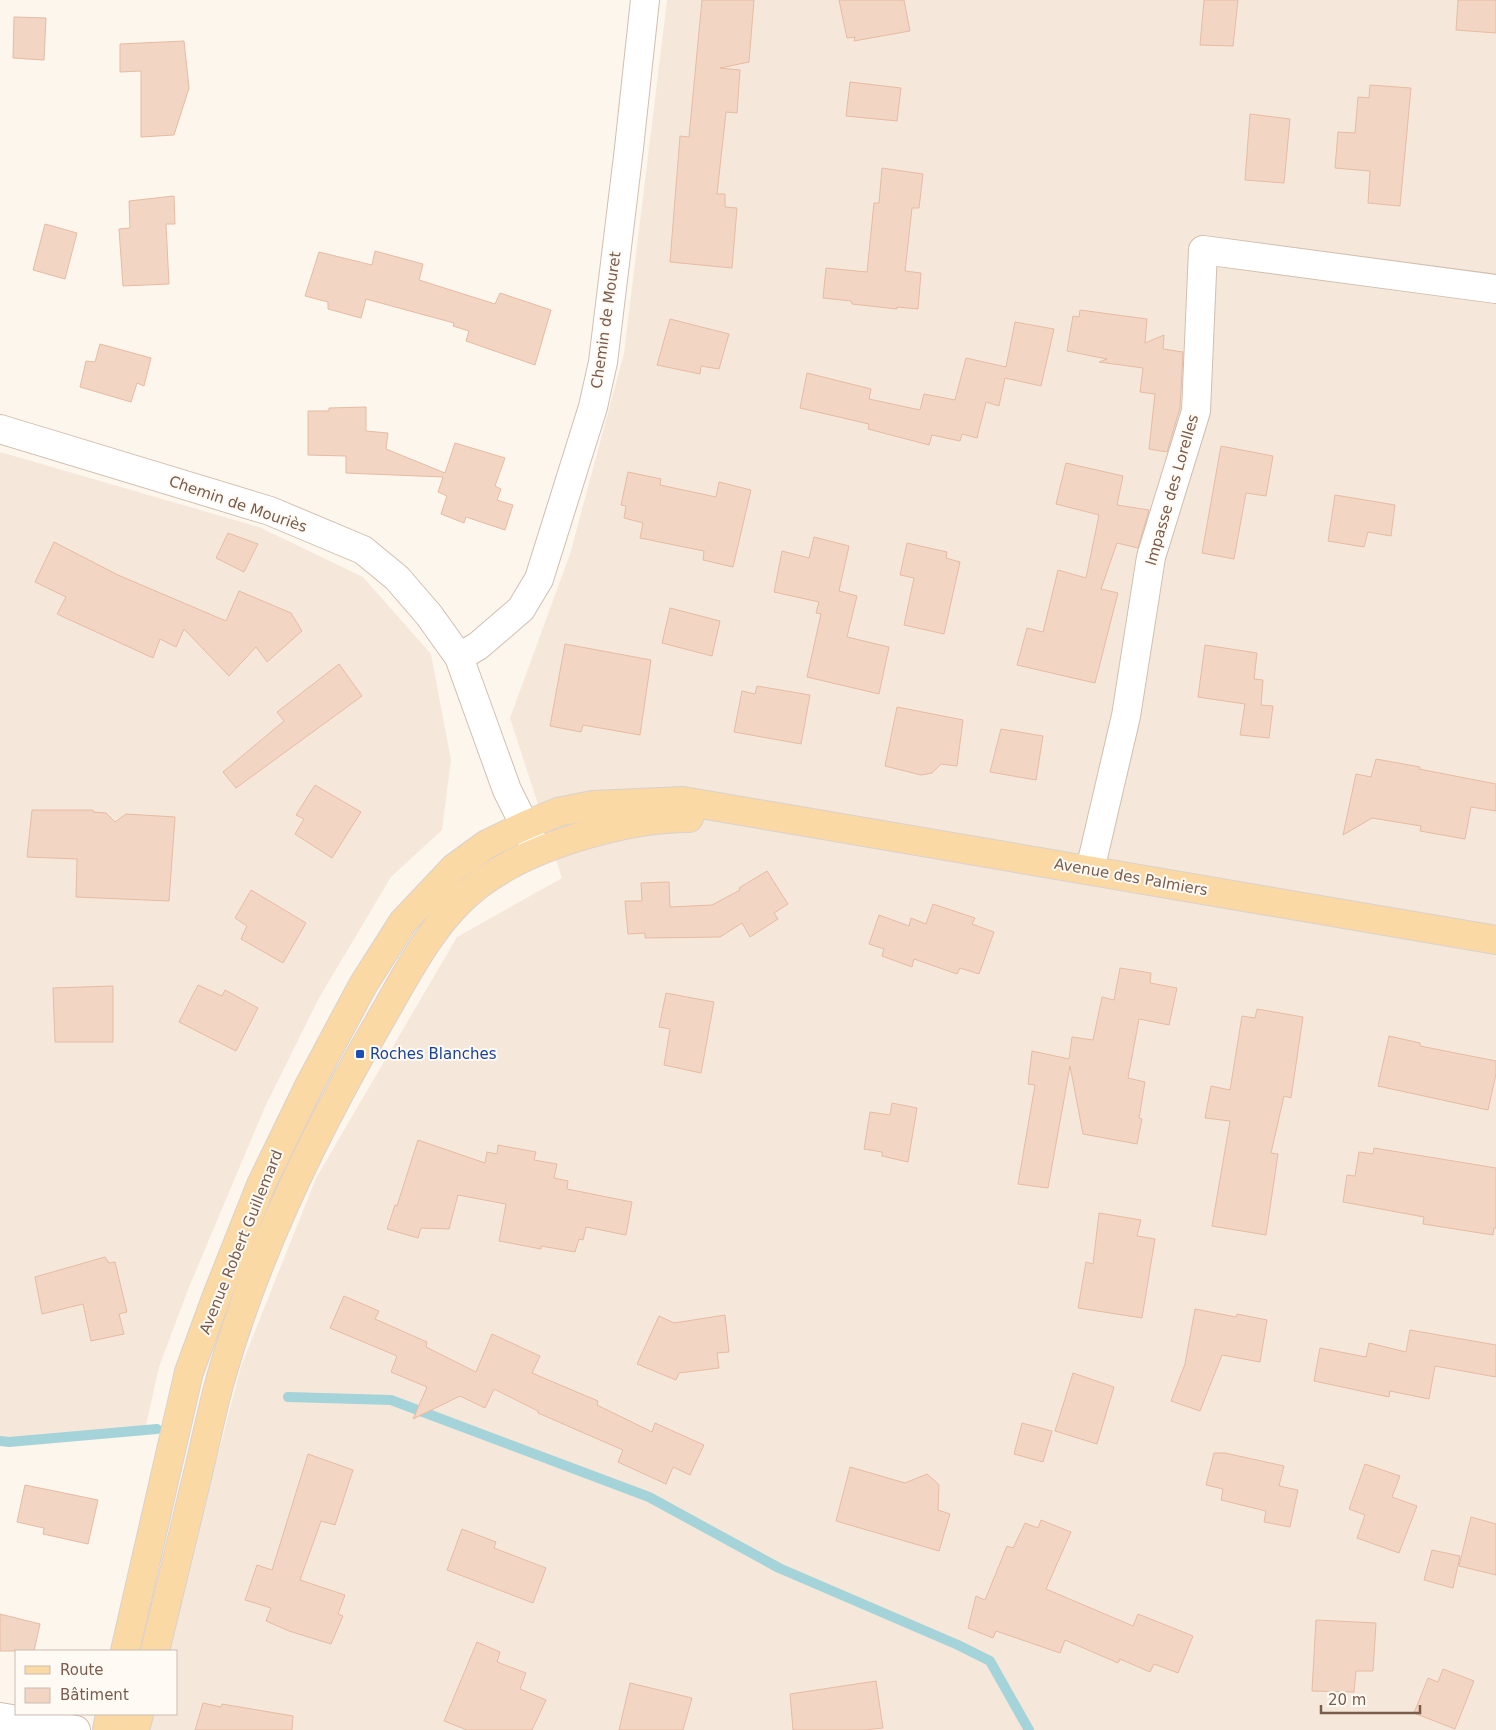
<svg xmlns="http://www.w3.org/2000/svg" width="1496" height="1730" font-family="'DejaVu Sans',sans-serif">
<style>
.residential{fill:#f5e8da}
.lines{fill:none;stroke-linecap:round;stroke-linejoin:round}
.stream{stroke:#a5d3da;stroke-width:10}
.building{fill:#f3d5c3;stroke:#e6bba3}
.minor-casing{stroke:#d1beb0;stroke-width:30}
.major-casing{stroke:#dad1cd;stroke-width:30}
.minor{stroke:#fff;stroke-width:28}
.major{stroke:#fbd9a5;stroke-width:28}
.transit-dot{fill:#1a4fb4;stroke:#fffaf3;stroke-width:2}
.labels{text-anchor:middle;stroke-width:4;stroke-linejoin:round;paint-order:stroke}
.street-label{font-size:15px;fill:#7a5c4d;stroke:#fffaf3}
.transit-label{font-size:15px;fill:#164399;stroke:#fffaf3;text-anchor:start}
</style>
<rect width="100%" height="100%" fill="#fdf6ec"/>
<g class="residential">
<path d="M 667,0 L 1496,0 L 1496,1730 L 147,1730 L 151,1714 L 176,1714 L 176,1651 L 167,1651 L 241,1366 L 316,1178 L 457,937 L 562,878 L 510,718 L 570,554 L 624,353 Z"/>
<path d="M 0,452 L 259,527 L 363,577 L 431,654 L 451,760 L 442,830 L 391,877 L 319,998 L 265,1107 L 189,1287 L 159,1367 L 146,1426 L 9,1442 L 0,1441 Z"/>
</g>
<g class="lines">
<g class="stream">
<path d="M 288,1397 L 391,1400 L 649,1497 L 779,1568 L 958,1645 L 990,1661 L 1029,1730"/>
<path d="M 0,1441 L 9,1442 L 157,1429"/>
</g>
</g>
<g class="building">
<path d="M 702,0 L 754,0 L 749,62 L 720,68 L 740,70 L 737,113 L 726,112 L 717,194 L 725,194 L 725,207 L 737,208 L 732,268 L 670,262 L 680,136 L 689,137 Z"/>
<path d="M 839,0 L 904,0 L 910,31 L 854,41 L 855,37 L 847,38 Z"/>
<path d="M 1204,0 L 1238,0 L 1233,46 L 1200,45 Z"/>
<path d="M 1458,0 L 1496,0 L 1496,33 L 1456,30 Z"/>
<path d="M 14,17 L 46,18 L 44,60 L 13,58 Z"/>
<path d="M 184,41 L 189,88 L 174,135 L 141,137 L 141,71 L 120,72 L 120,44 Z"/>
<path d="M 850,82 L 901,88 L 897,121 L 846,116 Z"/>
<path d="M 1370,85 L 1411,88 L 1400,206 L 1368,203 L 1370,171 L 1335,168 L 1338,132 L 1355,133 L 1358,97 L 1369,98 Z"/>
<path d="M 1250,114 L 1290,119 L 1284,183 L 1245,180 Z"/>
<path d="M 882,168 L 923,174 L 919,208 L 912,208 L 905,271 L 921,273 L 918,309 L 897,307 L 897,309 L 852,304 L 851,301 L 823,298 L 826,268 L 867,272 L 874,203 L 879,203 Z"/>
<path d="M 174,196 L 175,224 L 166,224 L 169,284 L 123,286 L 119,229 L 130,228 L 129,201 Z"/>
<path d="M 45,224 L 77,233 L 65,279 L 33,270 Z"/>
<path d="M 375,251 L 423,264 L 419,280 L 495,304 L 500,293 L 551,310 L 535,365 L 466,341 L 469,331 L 453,326 L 454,323 L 366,299 L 361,318 L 328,309 L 328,302 L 305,296 L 319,252 L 372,265 Z"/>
<path d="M 1080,310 L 1147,319 L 1145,343 L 1164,335 L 1163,349 L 1183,352 L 1180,408 L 1167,452 L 1149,449 L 1155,394 L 1140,392 L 1143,368 L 1099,362 L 1107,359 L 1067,351 L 1073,316 L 1079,317 Z"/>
<path d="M 670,319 L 729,334 L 719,369 L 701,366 L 700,374 L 657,365 Z"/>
<path d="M 1015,322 L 1054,329 L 1041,386 L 1005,378 L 999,406 L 986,402 L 977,438 L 962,434 L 960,441 L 932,435 L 929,445 L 868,429 L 869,424 L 800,408 L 807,373 L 871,389 L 869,399 L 920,410 L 924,394 L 955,400 L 966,358 L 1006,367 Z"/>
<path d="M 100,344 L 151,358 L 144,386 L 137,383 L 131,402 L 80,387 L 86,361 L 95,362 Z"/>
<path d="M 366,407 L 366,431 L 388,433 L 386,449 L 445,473 L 455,443 L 505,458 L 495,486 L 501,489 L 497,500 L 513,505 L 505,530 L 466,517 L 464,523 L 441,514 L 447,496 L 438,492 L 443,477 L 346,473 L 346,456 L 308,455 L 308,411 L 329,411 L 329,408 Z"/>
<path d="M 1221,446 L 1273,456 L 1266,496 L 1246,493 L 1234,559 L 1202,553 Z"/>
<path d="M 1066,463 L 1123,476 L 1117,505 L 1149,510 L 1138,548 L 1117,543 L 1101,589 L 1118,593 L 1095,683 L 1017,665 L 1027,628 L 1043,632 L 1058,570 L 1086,578 L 1099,515 L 1056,504 Z"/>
<path d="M 628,472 L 661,479 L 660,485 L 716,497 L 719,482 L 751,490 L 733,567 L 703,560 L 704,551 L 640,538 L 643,523 L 624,518 L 626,506 L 621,505 Z"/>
<path d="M 1335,495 L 1395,505 L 1391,536 L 1368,532 L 1364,547 L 1328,541 Z"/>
<path d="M 228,533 L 258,544 L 244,572 L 216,558 Z"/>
<path d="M 814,537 L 849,546 L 839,591 L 857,596 L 847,637 L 889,647 L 879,694 L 807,677 L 821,614 L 816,613 L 819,602 L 774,592 L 782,551 L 809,558 Z"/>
<path d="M 54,542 L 118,575 L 226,621 L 239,591 L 291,613 L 302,631 L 267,662 L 256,647 L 229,676 L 184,629 L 176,647 L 160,639 L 153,658 L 57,614 L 66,597 L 35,582 Z"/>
<path d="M 907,543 L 947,552 L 946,558 L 960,562 L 944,634 L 904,625 L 914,578 L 900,575 Z"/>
<path d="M 670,608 L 720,621 L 712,656 L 662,643 Z"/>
<path d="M 565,644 L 651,660 L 640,735 L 583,725 L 581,732 L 550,726 Z"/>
<path d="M 1205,645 L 1257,653 L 1254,679 L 1263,680 L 1261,705 L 1273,706 L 1269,738 L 1240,735 L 1245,704 L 1198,697 Z"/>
<path d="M 339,664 L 362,696 L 236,788 L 223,772 L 284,721 L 277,712 Z"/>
<path d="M 757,686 L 810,695 L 801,744 L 734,732 L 742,691 L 755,694 Z"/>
<path d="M 897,707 L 963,720 L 957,766 L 941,764 L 932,773 L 921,775 L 885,766 Z"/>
<path d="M 1001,729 L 1043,736 L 1036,780 L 990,772 Z"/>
<path d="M 1376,759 L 1420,767 L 1419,769 L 1496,784 L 1496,811 L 1471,807 L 1465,839 L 1420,831 L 1421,826 L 1372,818 L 1343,835 L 1356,774 L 1371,777 Z"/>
<path d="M 315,785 L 361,812 L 332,858 L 295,834 L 304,819 L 296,815 Z"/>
<path d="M 32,810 L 93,810 L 93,812 L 106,813 L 115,822 L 126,814 L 175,817 L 169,901 L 76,897 L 77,859 L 27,857 Z"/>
<path d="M 767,871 L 788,904 L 774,913 L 778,919 L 750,937 L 742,923 L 720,937 L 645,938 L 645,933 L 628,934 L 625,901 L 642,901 L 641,883 L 669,882 L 670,907 L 712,905 L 740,890 L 739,888 Z"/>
<path d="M 251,890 L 306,923 L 283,963 L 241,939 L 247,926 L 235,918 Z"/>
<path d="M 933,904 L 975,918 L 972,924 L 994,932 L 979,974 L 960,968 L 957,974 L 914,959 L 912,967 L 882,956 L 884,949 L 869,944 L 879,915 L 909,926 L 911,918 L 926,924 Z"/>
<path d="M 1120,968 L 1151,973 L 1150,983 L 1177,988 L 1169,1025 L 1139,1019 L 1128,1078 L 1145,1082 L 1139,1118 L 1142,1119 L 1137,1144 L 1083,1134 L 1070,1066 L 1048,1188 L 1018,1184 L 1035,1085 L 1028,1084 L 1032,1051 L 1069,1059 L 1072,1037 L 1093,1040 L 1102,997 L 1114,1000 Z"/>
<path d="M 198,985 L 222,996 L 225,990 L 258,1008 L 236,1051 L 179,1022 Z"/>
<path d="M 113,986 L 113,1042 L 55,1042 L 53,988 Z"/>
<path d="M 666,993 L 714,1002 L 701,1073 L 664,1065 L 670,1029 L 659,1027 Z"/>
<path d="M 1257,1009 L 1303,1017 L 1291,1098 L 1284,1096 L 1271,1153 L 1278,1154 L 1266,1235 L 1212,1226 L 1230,1121 L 1205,1118 L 1211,1086 L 1230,1090 L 1242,1016 L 1255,1018 Z"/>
<path d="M 1389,1036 L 1420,1043 L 1420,1046 L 1496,1061 L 1496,1074 L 1488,1110 L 1378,1086 Z"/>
<path d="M 892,1103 L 917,1108 L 908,1162 L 882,1156 L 882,1152 L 864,1149 L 870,1112 L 890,1115 Z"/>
<path d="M 418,1140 L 485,1163 L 487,1152 L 497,1154 L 498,1145 L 536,1152 L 534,1160 L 557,1164 L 554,1178 L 568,1181 L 567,1189 L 632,1202 L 626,1235 L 586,1227 L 583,1240 L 579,1239 L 575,1252 L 541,1246 L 541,1249 L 499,1241 L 506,1204 L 458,1195 L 449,1229 L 421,1228 L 418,1238 L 387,1229 L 395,1205 L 397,1206 Z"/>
<path d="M 1374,1148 L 1496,1168 L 1496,1228 L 1494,1228 L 1493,1235 L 1423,1224 L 1424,1217 L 1343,1202 L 1347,1175 L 1355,1176 L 1359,1152 L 1373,1154 Z"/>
<path d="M 1099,1213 L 1141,1220 L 1137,1236 L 1155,1239 L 1142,1318 L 1078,1308 L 1086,1262 L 1093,1264 Z"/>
<path d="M 105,1257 L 109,1263 L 115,1262 L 127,1312 L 119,1314 L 124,1334 L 91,1341 L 83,1304 L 42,1314 L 35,1277 Z"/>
<path d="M 344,1296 L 379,1311 L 375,1319 L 427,1342 L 426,1347 L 476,1372 L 492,1334 L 540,1356 L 532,1373 L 598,1401 L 597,1405 L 652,1432 L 655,1423 L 704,1445 L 690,1475 L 673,1467 L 666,1484 L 618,1462 L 623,1450 L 538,1413 L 538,1411 L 494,1389 L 485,1408 L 460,1396 L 413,1419 L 427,1387 L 391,1372 L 397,1356 L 330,1328 Z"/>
<path d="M 1195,1309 L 1236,1317 L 1237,1314 L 1267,1320 L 1260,1362 L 1222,1355 L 1200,1411 L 1171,1401 L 1185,1364 Z"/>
<path d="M 725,1315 L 729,1352 L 717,1353 L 719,1368 L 679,1373 L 676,1380 L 637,1364 L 659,1316 L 674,1323 Z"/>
<path d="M 1410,1330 L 1496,1345 L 1496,1377 L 1435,1366 L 1429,1399 L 1390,1391 L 1389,1397 L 1314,1381 L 1320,1348 L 1366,1357 L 1369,1343 L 1406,1352 Z"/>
<path d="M 1073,1373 L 1114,1387 L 1097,1444 L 1055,1431 Z"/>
<path d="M 1022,1423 L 1052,1431 L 1043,1462 L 1014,1454 Z"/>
<path d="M 1214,1453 L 1225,1453 L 1284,1466 L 1279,1486 L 1298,1490 L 1290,1527 L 1264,1522 L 1266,1511 L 1221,1500 L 1223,1489 L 1206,1485 Z"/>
<path d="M 308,1454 L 353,1470 L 335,1525 L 321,1521 L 300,1580 L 345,1595 L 338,1614 L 343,1616 L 331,1644 L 289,1631 L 266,1621 L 271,1608 L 245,1600 L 257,1565 L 272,1570 Z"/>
<path d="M 1365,1464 L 1400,1476 L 1392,1497 L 1417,1506 L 1399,1553 L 1357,1538 L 1365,1515 L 1349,1509 Z"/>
<path d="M 850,1467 L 905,1483 L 927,1474 L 934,1480 L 939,1485 L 938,1510 L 950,1514 L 939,1551 L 836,1521 Z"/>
<path d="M 25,1485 L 98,1500 L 88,1544 L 43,1534 L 44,1528 L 17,1522 Z"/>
<path d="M 1471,1517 L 1496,1524 L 1496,1575 L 1459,1566 Z"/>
<path d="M 1041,1520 L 1071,1532 L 1046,1589 L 1133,1626 L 1138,1614 L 1193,1636 L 1178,1673 L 1154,1664 L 1150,1672 L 1120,1659 L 1118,1663 L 1065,1640 L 1060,1653 L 996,1631 L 993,1638 L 968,1628 L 976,1596 L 985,1600 L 1007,1546 L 1013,1548 L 1025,1523 L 1038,1528 Z"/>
<path d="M 462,1529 L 496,1542 L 494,1548 L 546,1568 L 533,1603 L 447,1570 Z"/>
<path d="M 1432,1550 L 1460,1556 L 1453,1588 L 1424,1580 Z"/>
<path d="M 0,1614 L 40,1624 L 34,1651 L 0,1651 Z"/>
<path d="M 1316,1620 L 1376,1623 L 1373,1671 L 1356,1671 L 1354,1692 L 1312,1691 Z"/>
<path d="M 477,1642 L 500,1652 L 497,1662 L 526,1673 L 520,1689 L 546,1700 L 532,1730 L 467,1730 L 444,1721 Z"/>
<path d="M 1443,1669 L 1474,1681 L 1455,1729 L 1414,1713 L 1428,1678 L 1438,1682 Z"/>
<path d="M 876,1681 L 883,1728 L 864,1730 L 793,1730 L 790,1694 Z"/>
<path d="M 630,1683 L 692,1698 L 683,1730 L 619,1730 Z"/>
<path d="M 203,1703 L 221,1707 L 222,1704 L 293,1716 L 292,1730 L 195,1730 Z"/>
</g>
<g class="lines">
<g class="minor-casing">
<g id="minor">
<path d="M 0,429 L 270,511 L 363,550 L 397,578 L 429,615 L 459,657 L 507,790 L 536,848"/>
<path d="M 459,657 L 478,646 L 521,609 L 539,579 L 593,407 L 603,362 L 629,148 L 645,0"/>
<path d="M 1090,870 L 1126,716 L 1151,557 L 1196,411 L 1203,250 L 1496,289"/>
<path d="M 0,1717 L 76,1730"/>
</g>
</g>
<g class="major-casing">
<g id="major">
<path d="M 125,1651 L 189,1372 L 218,1293 L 261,1185 L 309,1086 L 363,985 L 403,922 L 454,868 L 487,844 L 524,826 L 558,812 L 593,805 L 683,801 L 1496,940"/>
<path d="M 155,1651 C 169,1591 184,1530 199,1469 C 206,1440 212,1410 220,1381 C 255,1255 313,1136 378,1024 C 406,976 432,921 477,886 C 528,846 625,818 689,818"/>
<path d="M 107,1730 L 110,1714"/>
<path d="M 135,1730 L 139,1714"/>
</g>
</g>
<use href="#minor" class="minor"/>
<use href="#major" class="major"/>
</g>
<rect class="transit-dot" x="355" y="1049" width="10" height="10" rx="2.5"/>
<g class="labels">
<g class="street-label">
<text transform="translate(606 320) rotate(-82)" y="5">Chemin de Mouret</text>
<text transform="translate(1172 490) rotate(-74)" y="5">Impasse des Lorelles</text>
<text transform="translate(238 504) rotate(19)" y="5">Chemin de Mouriès</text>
<text transform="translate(1131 877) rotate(10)" y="5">Avenue des Palmiers</text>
<text transform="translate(241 1242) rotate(-68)" y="5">Avenue Robert Guillemard</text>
</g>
<g class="transit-label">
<text x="370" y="1059">Roches Blanches</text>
</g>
</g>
<rect x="15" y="1650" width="162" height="65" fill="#fffaf3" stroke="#cabbb1"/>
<rect x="25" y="1666" width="25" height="8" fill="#fbd9a5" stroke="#cabbb1"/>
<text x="60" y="1675" font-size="15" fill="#7a5c4d">Route</text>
<rect x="25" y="1688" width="25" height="15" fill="#f3d5c3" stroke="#cabbb1"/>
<text x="60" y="1700" font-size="15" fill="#7a5c4d">Bâtiment</text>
<path d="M1321 1705v8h99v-8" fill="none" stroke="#7a5c4d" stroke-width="2.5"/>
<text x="1328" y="1705" font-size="15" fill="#7a5c4d" stroke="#fffaf3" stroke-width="4" paint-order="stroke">20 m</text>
</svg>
